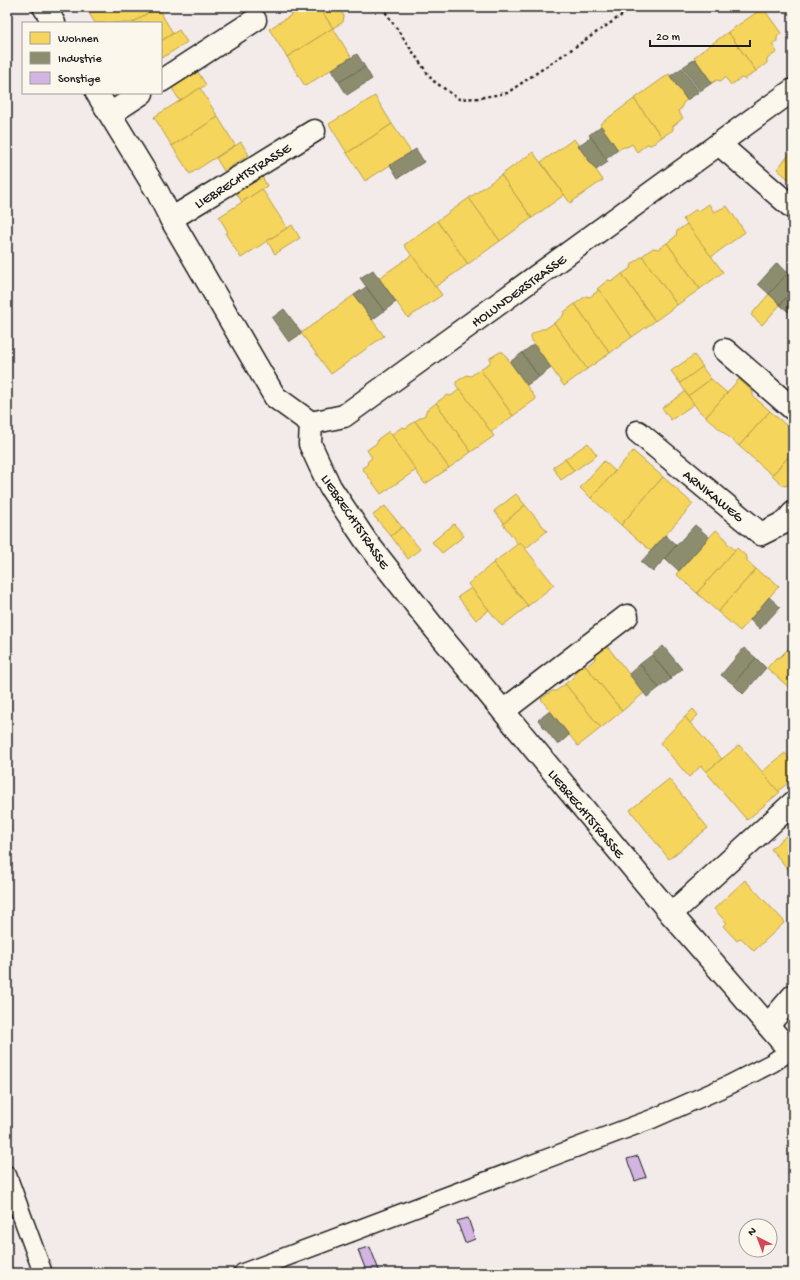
<svg xmlns="http://www.w3.org/2000/svg" width="800" height="1280" font-family="'Gochi Hand',sans-serif">
<style>
.homes{fill:#f6d55c;stroke:#b59e49}
.industry{fill:#8c8c6e;stroke:#6a6a55}
.building{fill:#d2b5e2;stroke:#1c1c1c}
.lines{fill:none;stroke-linecap:round;stroke-linejoin:round}
.lane-casing{stroke:#1c1c1c;stroke-width:21}
.street-casing{stroke:#1c1c1c;stroke-width:25}
.path{stroke:#1c1c1c;stroke-width:2.5;stroke-dasharray:3 3;stroke-linecap:butt}
.lane{stroke:#fbf7ec;stroke-width:18}
.street{stroke:#fbf7ec;stroke-width:22}
.labels{text-anchor:middle;stroke-width:4;stroke-linejoin:round;paint-order:stroke}
.street-label{font-size:14px;fill:#1c1c1c;stroke:#fbf7ec}
</style>
<rect width="100%" height="100%" fill="#f3eaea"/>
<filter id="ink" filterUnits="userSpaceOnUse"><feTurbulence type="fractalNoise" baseFrequency=".025" numOctaves="2"/><feDisplacementMap in="SourceGraphic" scale="8" xChannelSelector="R" yChannelSelector="G"/><feConvolveMatrix kernelMatrix="1 2 1 2 8 2 1 2 1" color-interpolation-filters="sRGB"/></filter>
<g filter="url(#ink)">
<g class="homes">
<path d="M 100,7 L 157,7 L 132,23 L 95,23 L 89,13 Z"/>
<path d="M 157,7 L 173,33 L 161,41 L 161,23 L 132,23 Z"/>
<path d="M 304,7 L 319,7 L 333,28 L 287,57 L 269,29 Z"/>
<path d="M 319,7 L 338,7 L 344,16 L 343,22 L 333,28 Z"/>
<path d="M 763,8 L 781,33 L 777,37 L 777,41 L 772,44 L 777,52 L 767,59 L 767,63 L 756,71 L 728,32 Z"/>
<path d="M 333,28 L 351,57 L 305,86 L 287,57 Z"/>
<path d="M 179,30 L 187,42 L 162,58 L 161,56 L 161,41 Z"/>
<path d="M 728,32 L 756,71 L 745,79 L 741,78 L 731,85 L 725,77 L 721,81 L 717,80 L 712,83 L 694,57 Z"/>
<path d="M 198,72 L 206,85 L 180,101 L 172,88 Z"/>
<path d="M 669,74 L 687,100 L 683,103 L 682,108 L 678,111 L 683,118 L 673,126 L 673,130 L 662,137 L 634,99 Z"/>
<path d="M 200,88 L 218,117 L 172,146 L 154,117 Z"/>
<path d="M 375,96 L 392,124 L 347,153 L 329,124 Z"/>
<path d="M 634,99 L 662,137 L 651,145 L 647,144 L 637,152 L 632,144 L 627,147 L 623,147 L 618,150 L 600,124 Z"/>
<path d="M 218,117 L 235,145 L 190,174 L 172,146 Z"/>
<path d="M 392,124 L 411,152 L 365,181 L 347,153 Z"/>
<path d="M 574,139 L 603,180 L 570,203 L 541,162 Z"/>
<path d="M 241,142 L 249,155 L 224,171 L 216,158 Z"/>
<path d="M 793,150 L 793,183 L 777,169 Z"/>
<path d="M 533,152 L 564,195 L 532,218 L 501,175 Z"/>
<path d="M 260,173 L 267,186 L 242,202 L 234,189 Z"/>
<path d="M 501,175 L 532,218 L 500,241 L 469,198 Z"/>
<path d="M 262,189 L 287,228 L 241,258 L 225,233 L 228,232 L 219,217 Z"/>
<path d="M 469,198 L 500,241 L 468,264 L 437,221 Z"/>
<path d="M 709,204 L 714,212 L 727,206 L 745,232 L 711,257 L 683,219 L 695,210 L 699,211 Z"/>
<path d="M 437,221 L 468,264 L 435,287 L 404,245 Z"/>
<path d="M 687,224 L 723,272 L 700,289 L 667,243 L 676,236 L 677,231 Z"/>
<path d="M 292,225 L 300,238 L 275,254 L 267,241 Z"/>
<path d="M 667,243 L 700,289 L 677,305 L 642,256 L 653,248 L 658,249 Z"/>
<path d="M 412,255 L 435,287 L 436,287 L 442,295 L 408,318 L 379,278 Z"/>
<path d="M 642,256 L 677,305 L 655,321 L 622,274 L 631,268 L 632,264 Z"/>
<path d="M 622,274 L 655,321 L 632,337 L 597,289 L 608,280 L 613,281 Z"/>
<path d="M 599,290 L 632,337 L 610,353 L 575,304 L 586,296 L 590,297 Z"/>
<path d="M 769,294 L 780,305 L 762,325 L 751,315 Z"/>
<path d="M 354,295 L 384,336 L 331,374 L 301,333 Z"/>
<path d="M 575,304 L 610,353 L 587,369 L 554,323 L 563,316 L 564,312 Z"/>
<path d="M 554,323 L 587,369 L 564,386 L 531,339 L 531,335 L 541,329 L 545,329 Z"/>
<path d="M 500,352 L 503,352 L 536,399 L 513,416 L 480,369 L 490,363 L 490,358 Z"/>
<path d="M 694,355 L 703,367 L 680,383 L 671,371 Z"/>
<path d="M 702,367 L 711,379 L 688,396 L 680,383 Z"/>
<path d="M 480,369 L 513,416 L 491,432 L 456,385 L 456,382 L 467,375 L 471,376 Z"/>
<path d="M 711,379 L 727,393 L 706,417 L 699,411 L 688,396 Z"/>
<path d="M 739,379 L 753,392 L 753,396 L 770,411 L 739,446 L 706,417 Z"/>
<path d="M 460,389 L 494,436 L 471,452 L 436,403 L 447,395 L 451,396 Z"/>
<path d="M 685,392 L 694,404 L 671,420 L 662,408 Z"/>
<path d="M 436,403 L 471,452 L 449,468 L 415,421 L 425,415 L 426,411 Z"/>
<path d="M 770,411 L 787,426 L 791,426 L 793,427 L 793,452 L 772,475 L 739,446 Z"/>
<path d="M 415,421 L 449,468 L 425,484 L 391,435 L 402,427 L 406,428 Z"/>
<path d="M 389,431 L 416,470 L 381,494 L 362,468 L 367,465 L 368,461 L 372,458 L 367,450 L 377,443 L 378,439 Z"/>
<path d="M 588,443 L 597,455 L 574,471 L 565,459 Z"/>
<path d="M 633,451 L 663,477 L 621,525 L 591,498 Z"/>
<path d="M 792,453 L 793,454 L 793,484 L 784,486 L 772,475 Z"/>
<path d="M 565,459 L 574,471 L 561,480 L 553,467 Z"/>
<path d="M 604,461 L 615,471 L 591,498 L 580,488 Z"/>
<path d="M 663,477 L 693,504 L 651,551 L 621,525 Z"/>
<path d="M 516,494 L 525,505 L 504,523 L 494,511 Z"/>
<path d="M 525,505 L 547,531 L 525,549 L 520,542 L 518,544 L 503,524 Z"/>
<path d="M 385,506 L 402,527 L 391,536 L 373,515 Z"/>
<path d="M 454,524 L 464,536 L 442,553 L 432,542 Z"/>
<path d="M 402,527 L 420,549 L 408,559 L 391,536 Z"/>
<path d="M 716,530 L 726,539 L 727,543 L 735,550 L 736,548 L 737,548 L 697,593 L 676,574 Z"/>
<path d="M 520,542 L 554,585 L 528,606 L 493,563 Z"/>
<path d="M 737,548 L 747,557 L 747,561 L 756,569 L 718,612 L 697,593 Z"/>
<path d="M 493,563 L 528,606 L 502,626 L 468,584 Z"/>
<path d="M 756,569 L 764,576 L 769,577 L 779,586 L 740,631 L 718,612 Z"/>
<path d="M 471,588 L 489,610 L 476,620 L 458,597 Z"/>
<path d="M 793,643 L 793,653 L 788,649 Z"/>
<path d="M 607,646 L 644,693 L 622,711 L 584,664 L 585,664 L 587,666 L 595,659 L 596,655 Z"/>
<path d="M 788,649 L 793,653 L 793,691 L 767,668 L 776,658 L 780,657 Z"/>
<path d="M 584,664 L 622,711 L 601,728 L 565,684 L 574,677 L 575,672 Z"/>
<path d="M 565,684 L 601,728 L 578,746 L 541,699 L 552,691 L 556,691 Z"/>
<path d="M 693,709 L 698,715 L 690,723 L 685,717 Z"/>
<path d="M 685,717 L 722,759 L 706,772 L 701,766 L 689,777 L 660,743 Z"/>
<path d="M 739,745 L 780,792 L 747,820 L 706,772 Z"/>
<path d="M 785,753 L 793,763 L 793,779 L 778,791 L 762,772 Z"/>
<path d="M 669,779 L 708,828 L 669,859 L 630,810 Z"/>
<path d="M 793,830 L 793,875 L 771,849 Z"/>
<path d="M 745,880 L 785,922 L 754,951 L 741,938 L 737,941 L 723,926 L 727,923 L 714,909 Z"/>
</g>
<g class="industry">
<path d="M 357,54 L 365,67 L 339,82 L 331,70 Z"/>
<path d="M 695,59 L 712,83 L 700,91 L 683,67 Z"/>
<path d="M 365,67 L 372,79 L 347,95 L 339,82 Z"/>
<path d="M 682,68 L 699,92 L 687,100 L 670,76 Z"/>
<path d="M 601,126 L 618,150 L 606,159 L 589,135 Z"/>
<path d="M 591,137 L 608,162 L 596,170 L 578,146 Z"/>
<path d="M 416,149 L 424,162 L 398,178 L 390,165 Z"/>
<path d="M 777,263 L 788,273 L 769,294 L 758,284 Z"/>
<path d="M 373,270 L 396,302 L 384,311 L 360,278 Z"/>
<path d="M 788,273 L 793,277 L 793,290 L 780,304 L 769,294 Z"/>
<path d="M 366,287 L 384,311 L 372,320 L 354,295 Z"/>
<path d="M 793,290 L 793,312 L 791,314 L 780,305 Z"/>
<path d="M 284,309 L 302,333 L 289,342 L 272,318 Z"/>
<path d="M 534,344 L 551,368 L 539,377 L 522,353 Z"/>
<path d="M 522,353 L 539,377 L 527,385 L 510,362 Z"/>
<path d="M 695,525 L 709,537 L 679,571 L 665,558 Z"/>
<path d="M 665,535 L 676,545 L 653,572 L 641,562 Z"/>
<path d="M 769,597 L 780,607 L 760,629 L 750,620 Z"/>
<path d="M 663,646 L 682,669 L 671,678 L 652,655 Z"/>
<path d="M 744,648 L 756,658 L 733,684 L 721,675 Z"/>
<path d="M 652,655 L 671,679 L 659,688 L 640,664 Z"/>
<path d="M 756,658 L 766,668 L 743,694 L 733,684 Z"/>
<path d="M 640,664 L 659,688 L 647,697 L 629,674 Z"/>
<path d="M 550,711 L 569,735 L 558,745 L 538,720 Z"/>
</g>
<g class="building">
<path d="M 638,1156 L 646,1177 L 635,1181 L 627,1159 Z"/>
<path d="M 468,1218 L 475,1239 L 465,1243 L 457,1221 Z"/>
<path d="M 370,1247 L 380,1273 L 367,1273 L 358,1250 Z"/>
</g>
<g class="lines">
<g class="lane-casing">
<g id="lane">
<path d="M 7,1175 L 43,1273"/>
<path d="M 243,1273 L 652,1119 L 729,1085 L 772,1063 L 790,1051"/>
</g>
</g>
<g class="street-casing">
<g id="street">
<path d="M 44,7 L 54,23"/>
<path d="M 161,81 L 255,20"/>
<path d="M 97,93 L 158,193 L 171,219 L 275,397 L 311,423 L 310,444 L 330,487 L 366,541 L 435,629 L 671,914 L 790,1051"/>
<path d="M 110,114 L 142,93"/>
<path d="M 719,144 L 793,208"/>
<path d="M 171,219 L 314,131"/>
<path d="M 725,350 L 793,409"/>
<path d="M 311,423 L 344,416 L 793,90"/>
<path d="M 638,432 L 761,534 L 785,522 L 793,513"/>
<path d="M 503,711 L 627,616"/>
<path d="M 671,914 L 793,803"/>
<path d="M 768,1025 L 793,996"/>
</g>
</g>
<path class="path" d="M 382,7 L 432,80 L 459,99 L 478,98 L 507,93 L 634,7"/>
<use href="#lane" class="lane"/>
<use href="#street" class="street"/>
</g>
</g>
<g class="labels">
<g class="street-label">
<text transform="translate(242 175) rotate(-32)" y="5">LIEBRECHTSTRASSE</text>
<text transform="translate(518 290) rotate(-36)" y="5">HOLUNDERSTRASSE</text>
<text transform="translate(714 495) rotate(39)" y="5">ARNIKAWEG</text>
<text transform="translate(356 521) rotate(56)" y="5">LIEBRECHTSTRASSE</text>
<text transform="translate(587 813) rotate(50)" y="5">LIEBRECHTSTRASSE</text>
</g>
</g>
<rect width="800" height="1280" fill="none" stroke="#fbf7ec" stroke-width="24"/>
<rect x="12" y="12" width="776" height="1256" fill="none" stroke="#1c1c1c" stroke-width="1.5" filter="url(#ink)"/>
<rect x="22" y="22" width="140" height="72" fill="#fbf7ec" stroke="#a29f99"/>
<rect x="30" y="32" width="20" height="12" fill="#f6d55c" stroke="#a29f99"/>
<text x="58" y="42" font-size="12" fill="#1c1c1c">Wohnen</text>
<rect x="30" y="52" width="20" height="12" fill="#8c8c6e" stroke="#a29f99"/>
<text x="58" y="62" font-size="12" fill="#1c1c1c">Industrie</text>
<rect x="30" y="72" width="20" height="12" fill="#d2b5e2" stroke="#a29f99"/>
<text x="58" y="82" font-size="12" fill="#1c1c1c">Sonstige</text>
<g transform="translate(758 1238) rotate(318)"><circle r="19" fill="#fbf7ec" stroke="#a29f99"/>
<path d="M0-3L7 15L0 10L-7 15Z" fill="#d1495b"/>
<text y="-6" font-size="11" font-weight="bold" text-anchor="middle" fill="#1c1c1c">N</text>
</g>
<path d="M650 40v6h100v-6" fill="none" stroke="#1c1c1c" stroke-width="2"/>
<text x="656" y="40" font-size="12" fill="#1c1c1c" stroke="#fbf7ec" stroke-width="3" paint-order="stroke">20 m</text>
</svg>
